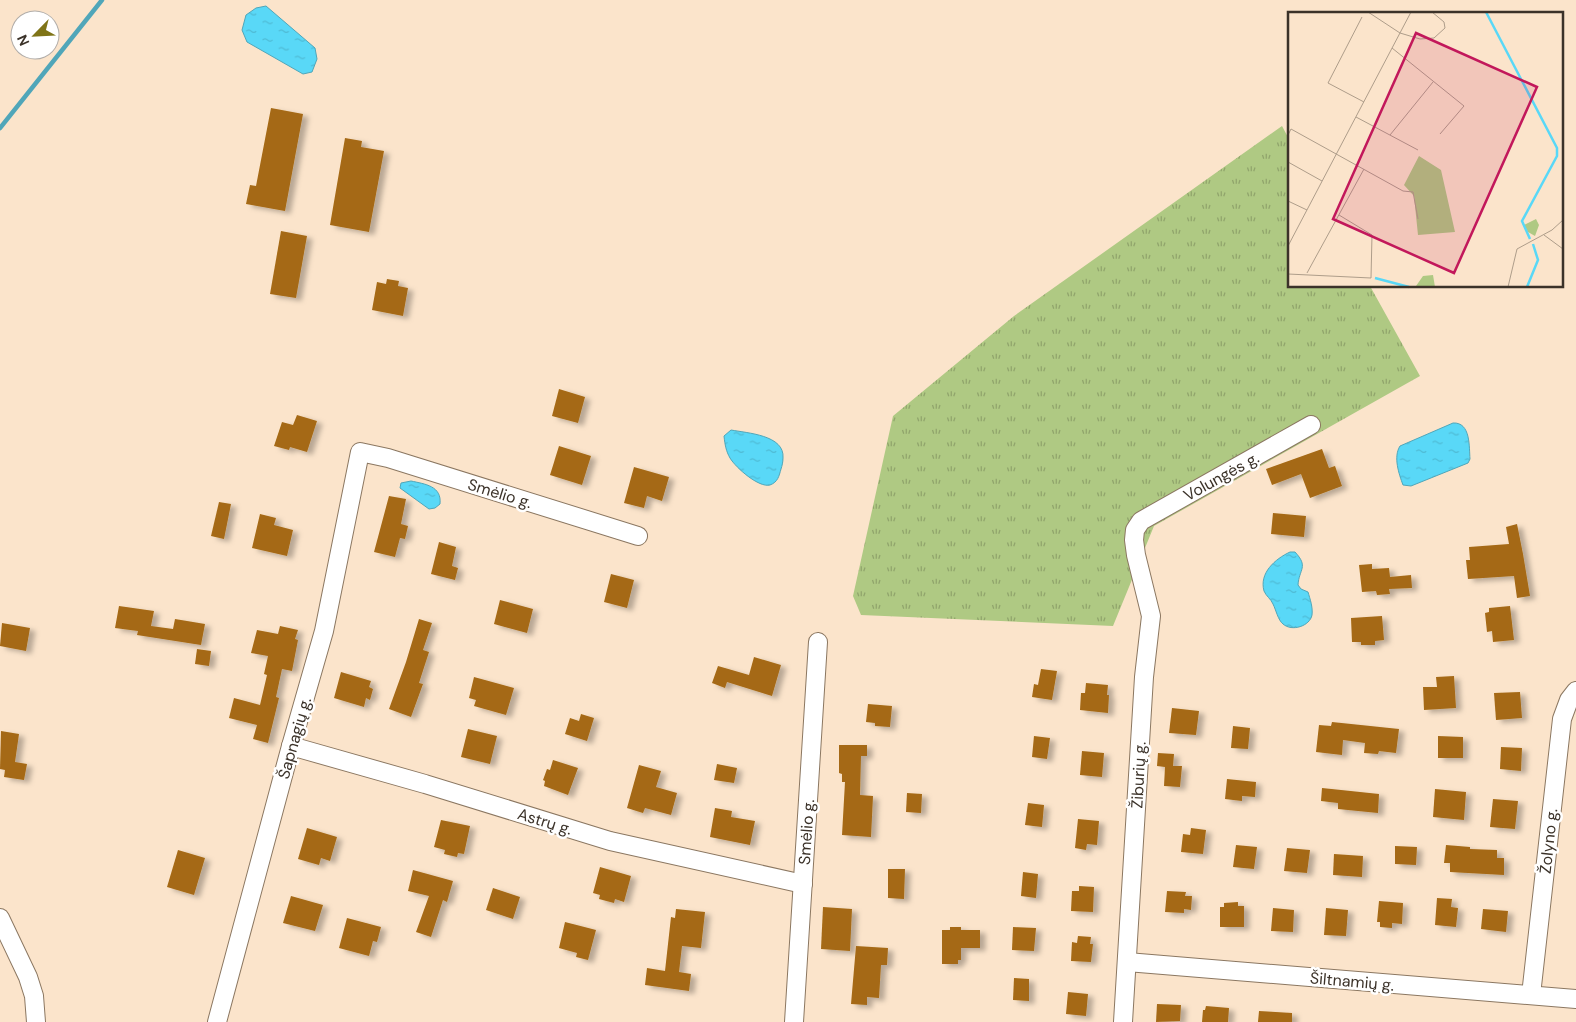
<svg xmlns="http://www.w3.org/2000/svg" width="1576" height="1022" font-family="'DM Sans',sans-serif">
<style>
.grass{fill:url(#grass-tufts)}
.water{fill:url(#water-ripples);stroke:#50a6b9}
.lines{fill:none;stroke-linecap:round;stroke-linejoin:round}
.stream{stroke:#50a6b9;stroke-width:4.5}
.building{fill:#a56914;filter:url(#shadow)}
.minor-casing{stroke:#8b7761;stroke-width:20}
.minor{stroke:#fff;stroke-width:18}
.labels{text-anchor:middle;stroke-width:5;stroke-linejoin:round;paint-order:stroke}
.street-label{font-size:16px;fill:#3b3229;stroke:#fff}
.inset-river{fill:none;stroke:#59d8f7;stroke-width:2.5}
.inset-road{fill:none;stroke:#ae9d8a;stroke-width:1}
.view{fill:#c2185b;fill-opacity:0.15;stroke:#c2185b;stroke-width:2.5}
.inset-edge{fill:none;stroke:#3b3229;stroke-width:2.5}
</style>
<defs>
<pattern id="grass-tufts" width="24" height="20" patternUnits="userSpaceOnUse" patternTransform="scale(1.25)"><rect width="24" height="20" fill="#afc983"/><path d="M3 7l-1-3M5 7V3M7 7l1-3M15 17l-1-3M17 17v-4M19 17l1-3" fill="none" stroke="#90a46b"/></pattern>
<pattern id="water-ripples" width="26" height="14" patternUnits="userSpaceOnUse" patternTransform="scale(1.25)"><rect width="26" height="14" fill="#59d8f7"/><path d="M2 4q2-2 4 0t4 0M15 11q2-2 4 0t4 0" fill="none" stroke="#4ebad4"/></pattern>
<filter id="shadow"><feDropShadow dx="5.5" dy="3" stdDeviation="2.5" flood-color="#0004"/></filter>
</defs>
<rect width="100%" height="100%" fill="#fbe4cb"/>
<path class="grass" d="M 1282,126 L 1290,141 L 1290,286 L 1370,286 L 1420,376 L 1154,526 L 1113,626 L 861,615 L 853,596 L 893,416 L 1014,316 Z"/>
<g class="water">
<path d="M 266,6 L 315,48 L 317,59 L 312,72 L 303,74 L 247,42 L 242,30 L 246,15 L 256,8 Z"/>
<path d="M 1453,423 C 1471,422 1469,447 1470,459 L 1468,463 L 1411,486 L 1403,485 C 1399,474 1393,457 1400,446 Z"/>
<path d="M 731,430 C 747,433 785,435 783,458 C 783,462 782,466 781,469 C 779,476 778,482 770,485 C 759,488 736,468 730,458 C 726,451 725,445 724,436 Z"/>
<path d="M 411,481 C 425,484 442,486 440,504 L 435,508 L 429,509 L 400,488 L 401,483 Z"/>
<path d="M 1290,552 L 1295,552 C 1309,567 1299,569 1298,585 L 1301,589 L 1308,592 C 1310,599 1313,607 1312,615 C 1310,626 1292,632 1283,624 C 1278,620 1276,610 1273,604 C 1271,599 1266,596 1264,591 C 1259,573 1275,559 1290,552 Z"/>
</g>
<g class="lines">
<path class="stream" d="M 0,128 L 102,0"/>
</g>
<g class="building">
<path d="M 271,108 L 303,114 L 285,211 L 246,204 L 250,185 L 256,186 Z"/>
<path d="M 345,138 L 362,141 L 361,147 L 384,151 L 369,232 L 330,225 Z"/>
<path d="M 281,231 L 307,236 L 296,298 L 270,294 Z"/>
<path d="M 387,279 L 399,281 L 398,286 L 408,288 L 403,316 L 372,310 L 377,282 L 386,284 Z"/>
<path d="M 559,389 L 585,397 L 578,423 L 552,416 Z"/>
<path d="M 297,415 L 317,421 L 307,452 L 290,447 L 289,450 L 274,446 L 282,422 L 293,425 Z"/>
<path d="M 559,446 L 591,456 L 582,485 L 550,475 Z"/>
<path d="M 1322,449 L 1329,468 L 1335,466 L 1342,486 L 1310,498 L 1301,474 L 1272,485 L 1266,469 Z"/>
<path d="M 634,467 L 669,477 L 662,501 L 647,496 L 644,508 L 624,503 Z"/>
<path d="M 389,496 L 406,499 L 401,524 L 408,526 L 405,539 L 400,538 L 395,557 L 374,552 Z"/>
<path d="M 219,502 L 231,504 L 224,539 L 211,536 Z"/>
<path d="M 1273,513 L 1306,516 L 1304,537 L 1271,534 Z"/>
<path d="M 260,514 L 276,518 L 274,525 L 293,530 L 287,556 L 252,548 Z"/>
<path d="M 1517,524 L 1523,554 L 1530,596 L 1517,598 L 1514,576 L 1468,579 L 1466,560 L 1470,560 L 1469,547 L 1509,544 L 1506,527 Z"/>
<path d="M 439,542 L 456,547 L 452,566 L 458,568 L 455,580 L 431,574 Z"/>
<path d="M 1372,564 L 1372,569 L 1389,568 L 1390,577 L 1411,575 L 1412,588 L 1389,589 L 1390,594 L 1377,595 L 1376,591 L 1362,592 L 1359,565 Z"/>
<path d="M 611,574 L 634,580 L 627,608 L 604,602 Z"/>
<path d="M 500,600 L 533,609 L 527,633 L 494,624 Z"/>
<path d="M 119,606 L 154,611 L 151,626 L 173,629 L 175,619 L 205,624 L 201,645 L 137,635 L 138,631 L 115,628 Z"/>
<path d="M 1510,606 L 1514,640 L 1493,642 L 1492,631 L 1487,632 L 1485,613 L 1489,612 L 1489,608 Z"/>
<path d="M 1382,616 L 1384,640 L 1375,641 L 1375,645 L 1361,645 L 1361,642 L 1352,642 L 1351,618 Z"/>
<path d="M 419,619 L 432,623 L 423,650 L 429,652 L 419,683 L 423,684 L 411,717 L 389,709 L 406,662 Z"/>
<path d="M 2,623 L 30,628 L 26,651 L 0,646 Z"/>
<path d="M 280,626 L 298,630 L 295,639 L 298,640 L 292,671 L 282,669 L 276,697 L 279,698 L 268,743 L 253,739 L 257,725 L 229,718 L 234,698 L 260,705 L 267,675 L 264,674 L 268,656 L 251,653 L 257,630 L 278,634 Z"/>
<path d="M 197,649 L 211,651 L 209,666 L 195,664 Z"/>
<path d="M 754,657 L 781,665 L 772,696 L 727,682 L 725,688 L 712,683 L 718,666 L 749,675 Z"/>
<path d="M 1041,669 L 1057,671 L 1052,700 L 1032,697 L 1034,684 L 1038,685 Z"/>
<path d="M 341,672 L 371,681 L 369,687 L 373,689 L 370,700 L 366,698 L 364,707 L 334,698 Z"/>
<path d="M 1454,676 L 1456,708 L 1424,710 L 1423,687 L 1437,687 L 1436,677 Z"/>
<path d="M 474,677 L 514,688 L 506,715 L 474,706 L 476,700 L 469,698 Z"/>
<path d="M 1086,683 L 1108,685 L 1107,695 L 1109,695 L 1108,713 L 1080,710 L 1081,693 L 1085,693 Z"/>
<path d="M 1520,692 L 1522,718 L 1496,720 L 1494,693 Z"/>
<path d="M 868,704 L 892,706 L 890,727 L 875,726 L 875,723 L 866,722 Z"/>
<path d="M 1172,708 L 1199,711 L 1196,735 L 1169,733 Z"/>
<path d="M 581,714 L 594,718 L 587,741 L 565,734 L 570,718 L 579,721 Z"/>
<path d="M 1332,722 L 1399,729 L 1396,753 L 1379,751 L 1378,754 L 1364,753 L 1365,743 L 1343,740 L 1342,755 L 1316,752 L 1319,725 L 1331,726 Z"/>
<path d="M 1233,726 L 1250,728 L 1248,749 L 1231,748 Z"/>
<path d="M 468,729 L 497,736 L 490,764 L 461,757 Z"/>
<path d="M 1,731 L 19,734 L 15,762 L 27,764 L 24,780 L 4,777 L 5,770 L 0,769 Z"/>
<path d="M 1034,736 L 1050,738 L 1047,759 L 1032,757 Z"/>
<path d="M 1438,736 L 1463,737 L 1463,758 L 1438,758 Z"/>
<path d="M 839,745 L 867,745 L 867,756 L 861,756 L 860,795 L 873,796 L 871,837 L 842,835 L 845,782 L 842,782 L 842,774 L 839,773 Z"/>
<path d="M 1501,747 L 1522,748 L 1521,771 L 1500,769 Z"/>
<path d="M 1082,751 L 1104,753 L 1102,777 L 1080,775 Z"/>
<path d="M 1158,753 L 1174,754 L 1173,766 L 1182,766 L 1180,787 L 1164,786 L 1165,767 L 1157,766 Z"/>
<path d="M 553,760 L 578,768 L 568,795 L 544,786 L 545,781 L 543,780 L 547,769 L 550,770 Z"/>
<path d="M 717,764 L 737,768 L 734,783 L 714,780 Z"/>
<path d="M 639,765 L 661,771 L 656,787 L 677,793 L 671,815 L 645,808 L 643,813 L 627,808 Z"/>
<path d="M 1227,779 L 1256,782 L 1255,797 L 1242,796 L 1242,801 L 1225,799 Z"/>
<path d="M 1322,788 L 1379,794 L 1378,813 L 1338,809 L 1338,803 L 1321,801 Z"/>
<path d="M 1435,789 L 1466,792 L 1464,820 L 1433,817 Z"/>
<path d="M 907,793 L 922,794 L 921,813 L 906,812 Z"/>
<path d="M 1493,799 L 1518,801 L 1515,829 L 1490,827 Z"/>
<path d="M 1028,803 L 1044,805 L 1042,827 L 1025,825 Z"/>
<path d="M 715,808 L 732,811 L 731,817 L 755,821 L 750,845 L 710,837 Z"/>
<path d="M 1078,819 L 1099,821 L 1097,845 L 1087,844 L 1086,850 L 1075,848 Z"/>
<path d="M 441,820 L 470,826 L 464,854 L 458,853 L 457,857 L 444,854 L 445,850 L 434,847 Z"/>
<path d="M 307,828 L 337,837 L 330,861 L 321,858 L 319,865 L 298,859 Z"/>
<path d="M 1191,828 L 1206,830 L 1203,854 L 1181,852 L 1183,834 L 1190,835 Z"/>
<path d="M 1236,845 L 1257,847 L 1254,869 L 1233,867 Z"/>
<path d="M 1446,845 L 1470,847 L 1470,849 L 1497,850 L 1497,858 L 1504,858 L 1504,875 L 1450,872 L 1450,863 L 1444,863 Z"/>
<path d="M 1395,846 L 1417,847 L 1416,865 L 1395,864 Z"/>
<path d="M 1287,848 L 1310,850 L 1307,873 L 1284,871 Z"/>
<path d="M 178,850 L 205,858 L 194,895 L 167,887 Z"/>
<path d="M 1334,854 L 1363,856 L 1362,877 L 1333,875 Z"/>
<path d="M 600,867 L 631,876 L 624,902 L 615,899 L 614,903 L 599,899 L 600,895 L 593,893 Z"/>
<path d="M 888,869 L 905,869 L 904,899 L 888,898 Z"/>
<path d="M 413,870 L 453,881 L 447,902 L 443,900 L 431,937 L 416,932 L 429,896 L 408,891 Z"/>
<path d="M 1023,872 L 1038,874 L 1036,898 L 1021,896 Z"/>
<path d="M 1079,886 L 1094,887 L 1093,912 L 1071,911 L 1072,891 L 1079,891 Z"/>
<path d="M 493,888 L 520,897 L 513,919 L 486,910 Z"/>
<path d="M 1167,891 L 1186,892 L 1185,896 L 1192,896 L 1191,910 L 1184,909 L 1184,913 L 1165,912 Z"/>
<path d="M 291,896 L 323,905 L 315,931 L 283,923 Z"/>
<path d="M 1437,898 L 1452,899 L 1451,907 L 1458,908 L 1456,927 L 1435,925 Z"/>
<path d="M 1379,901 L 1403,903 L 1402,924 L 1392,923 L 1392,928 L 1380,927 L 1380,922 L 1377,922 Z"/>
<path d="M 1238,902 L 1238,906 L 1244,906 L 1244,927 L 1220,927 L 1220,907 L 1224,907 L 1224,903 Z"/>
<path d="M 823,907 L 852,909 L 850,951 L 821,949 Z"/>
<path d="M 1273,908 L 1294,910 L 1293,932 L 1271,931 Z"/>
<path d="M 1326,908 L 1348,910 L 1346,936 L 1324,935 Z"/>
<path d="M 676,909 L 705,912 L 701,948 L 682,946 L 679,972 L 691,974 L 689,991 L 645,985 L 647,968 L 665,971 L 671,917 L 675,918 Z"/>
<path d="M 1483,909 L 1508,911 L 1506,932 L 1481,929 Z"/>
<path d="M 347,918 L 381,927 L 377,942 L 373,941 L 369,956 L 339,948 Z"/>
<path d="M 565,922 L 596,930 L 588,960 L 576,957 L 577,953 L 559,948 Z"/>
<path d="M 950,927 L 961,927 L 961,930 L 980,930 L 980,948 L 961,948 L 961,960 L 958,960 L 958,964 L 942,964 L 942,930 L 950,930 Z"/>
<path d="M 1013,927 L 1036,928 L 1034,951 L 1012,950 Z"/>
<path d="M 1078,936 L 1091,937 L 1090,944 L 1093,944 L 1091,962 L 1071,961 L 1072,942 L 1077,943 Z"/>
<path d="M 856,946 L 888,948 L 887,965 L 881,965 L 879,998 L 867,997 L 867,1005 L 851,1004 Z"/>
<path d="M 1014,978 L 1029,979 L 1029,1001 L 1013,1000 Z"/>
<path d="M 1068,992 L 1088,994 L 1086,1016 L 1066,1014 Z"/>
<path d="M 1157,1004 L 1181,1005 L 1180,1021 L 1156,1022 Z"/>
<path d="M 1206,1006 L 1229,1008 L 1228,1022 L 1202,1022 L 1203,1010 L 1205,1010 Z"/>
<path d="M 1259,1011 L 1292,1013 L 1292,1022 L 1258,1022 Z"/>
</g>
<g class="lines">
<g class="minor-casing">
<g id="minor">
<path d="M 291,746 L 425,784 L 610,841 L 803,884"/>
<path d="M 0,918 L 28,977 L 34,996 L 36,1022"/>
<path d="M 1127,962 L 1576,999"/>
<path d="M 1531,995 L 1562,719 L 1569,700 L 1576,691"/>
<path d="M 217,1022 L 291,746 L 324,631 L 360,452 L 388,458 L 638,536"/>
<path d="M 794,1022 L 818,642"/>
<path d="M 1123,1022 L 1144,677 L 1151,616 L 1136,555 L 1134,540 L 1135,530 L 1141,521 L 1311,425"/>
</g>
</g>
<use href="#minor" class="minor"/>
</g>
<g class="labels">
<g class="street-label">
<text transform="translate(1221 476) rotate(-29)" y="6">Volungės g.</text>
<text transform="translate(500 493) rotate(17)" y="6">Smėlio g.</text>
<text transform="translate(294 738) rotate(-74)" y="6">Šapnagių g.</text>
<text transform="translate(1138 775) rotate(-87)" y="6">Žiburių g.</text>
<text transform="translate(545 821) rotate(17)" y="6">Astrų g.</text>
<text transform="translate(806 832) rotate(-86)" y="6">Smėlio g.</text>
<text transform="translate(1548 841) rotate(-84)" y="6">Žolyno g.</text>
<text transform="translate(1352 981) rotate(5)" y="6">Šiltnamių g.</text>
</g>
</g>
<g transform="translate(1288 12)">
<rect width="275" height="275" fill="#fbe4cb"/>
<path d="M 131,144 L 153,158 L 167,220 L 130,223 L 126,184 L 116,173 Z" fill="#afc983"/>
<path d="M 248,207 L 251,213 L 247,224 L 240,220 L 236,213 ZM 145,263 L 147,275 L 128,274 L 135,264 Z" fill="#afc983"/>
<path class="inset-river" d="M 198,0 L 269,136 L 269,144 L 234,209 L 242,227M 87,266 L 121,275M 239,275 L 250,248 L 245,232"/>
<path class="inset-road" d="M 80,0 L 112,21 L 132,27 L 146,26 L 157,16 L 156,10 L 144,0M 74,5 L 40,71 L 76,90M 104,36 L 176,94 L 152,122M 68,105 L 130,138M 0,123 L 3,117 L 115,179 L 125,180 L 130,207M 102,123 L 145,70M 0,150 L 34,169M 0,189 L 19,198M 256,223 L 275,237M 0,234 L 123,0M 19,261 L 76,157M 0,262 L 83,266 L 84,223 L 51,203M 220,275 L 229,237 L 264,218 L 275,208"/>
<path class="view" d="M 128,21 L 249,75 L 166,261 L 45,207 Z"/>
<rect width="275" height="275" class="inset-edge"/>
</g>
<g transform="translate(35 35) rotate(246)"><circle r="24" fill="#ffffff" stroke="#b1ada9"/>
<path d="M0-4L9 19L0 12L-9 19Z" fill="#7f7417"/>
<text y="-8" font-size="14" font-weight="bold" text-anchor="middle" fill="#3b3229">N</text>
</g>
</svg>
